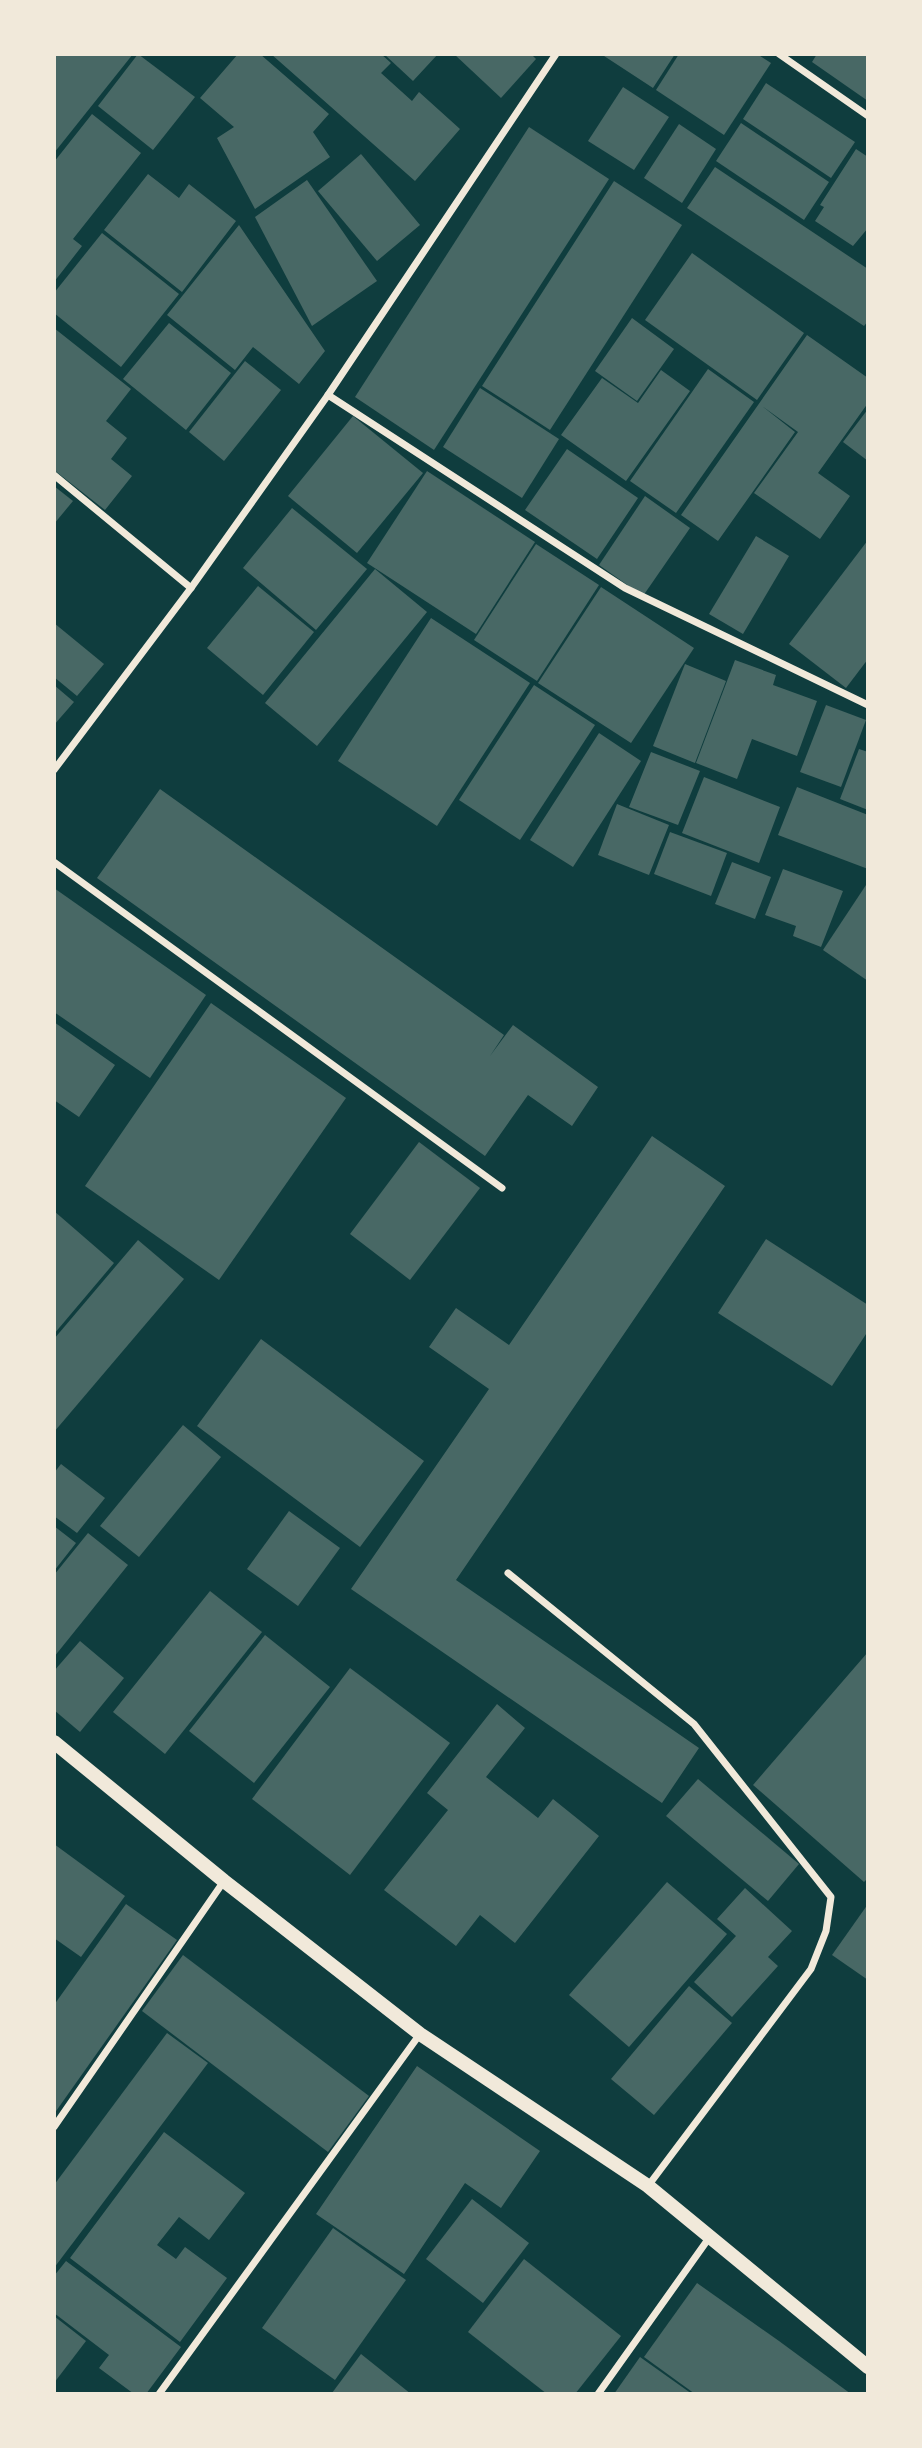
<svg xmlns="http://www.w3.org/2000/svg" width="922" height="2448" font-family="Barlow,sans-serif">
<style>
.building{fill:#486865}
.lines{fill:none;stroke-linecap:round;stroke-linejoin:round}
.minor{stroke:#f1e9da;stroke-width:7}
.secondary{stroke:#f1e9da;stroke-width:14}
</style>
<rect width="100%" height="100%" fill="#0f3d3e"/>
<g class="building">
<path d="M 54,54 L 133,54 L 54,153 Z"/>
<path d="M 138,54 L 195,97 L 153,150 L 98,106 Z"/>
<path d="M 238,54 L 260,54 L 329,114 L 313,132 L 330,157 L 255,209 L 217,138 L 234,127 L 200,98 Z"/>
<path d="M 271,54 L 381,54 L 391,63 L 381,73 L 412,101 L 419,92 L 460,129 L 415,181 Z"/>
<path d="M 384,54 L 438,54 L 413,81 Z"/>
<path d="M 454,54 L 531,54 L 536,59 L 501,98 Z"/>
<path d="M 601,54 L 675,54 L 653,88 Z"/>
<path d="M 679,54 L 757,54 L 771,63 L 724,135 L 656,90 Z"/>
<path d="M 817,54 L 868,54 L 868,101 L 812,62 Z"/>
<path d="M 766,83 L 855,142 L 831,178 L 743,119 Z"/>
<path d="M 623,87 L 669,117 L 634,170 L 588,141 Z"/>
<path d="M 92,114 L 141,153 L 73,239 L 82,246 L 54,282 L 54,162 Z"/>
<path d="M 741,123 L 829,182 L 804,220 L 716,161 Z"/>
<path d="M 679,124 L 716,149 L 682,203 L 644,178 Z"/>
<path d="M 529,127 L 609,179 L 434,450 L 355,397 Z"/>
<path d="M 856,149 L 868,157 L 868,228 L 853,246 L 815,221 L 824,207 L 820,205 Z"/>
<path d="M 361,154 L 420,225 L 377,261 L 318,191 Z"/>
<path d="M 715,167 L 868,269 L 868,321 L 864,326 L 687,208 Z"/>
<path d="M 148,174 L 179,198 L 189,184 L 236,221 L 182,292 L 104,230 Z"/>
<path d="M 307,180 L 377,281 L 312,326 L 255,217 Z"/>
<path d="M 614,181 L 682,225 L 550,430 L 482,386 Z"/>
<path d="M 239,225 L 325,351 L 299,384 L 253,347 L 235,370 L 167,315 Z"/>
<path d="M 102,233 L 179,294 L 121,367 L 54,313 L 54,293 Z"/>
<path d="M 692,253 L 804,333 L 757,400 L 645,320 Z"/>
<path d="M 632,318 L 674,349 L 637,401 L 595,371 Z"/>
<path d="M 169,323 L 231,373 L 186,430 L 123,379 Z"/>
<path d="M 54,328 L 131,389 L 106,421 L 127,438 L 111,459 L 132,476 L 105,510 L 54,470 Z"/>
<path d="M 807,335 L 868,378 L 868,403 L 818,473 L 850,496 L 820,539 L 754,493 L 798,432 L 762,406 L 795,432 L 718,541 L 681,515 Z"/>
<path d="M 245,361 L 281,390 L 224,461 L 189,432 Z"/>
<path d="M 708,369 L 754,402 L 676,513 L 630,481 Z"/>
<path d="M 661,370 L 690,391 L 626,481 L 561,435 L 602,378 L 638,403 Z"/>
<path d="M 480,388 L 559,439 L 522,498 L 443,447 Z"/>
<path d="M 868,409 L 868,461 L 843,442 Z"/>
<path d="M 353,416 L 423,473 L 357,553 L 288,496 Z"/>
<path d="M 567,449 L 638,498 L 597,559 L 525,510 Z"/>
<path d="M 427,471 L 535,542 L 476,634 L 367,563 Z"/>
<path d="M 54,486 L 73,501 L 54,524 Z"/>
<path d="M 645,496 L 690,528 L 643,596 L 599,565 Z"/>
<path d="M 292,508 L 367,569 L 316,630 L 243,568 Z"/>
<path d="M 756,536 L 789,556 L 743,634 L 709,614 Z"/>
<path d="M 868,540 L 868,659 L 846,688 L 789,644 Z"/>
<path d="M 536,544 L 599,585 L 537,681 L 474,640 Z"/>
<path d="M 375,569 L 427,612 L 317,746 L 265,703 Z"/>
<path d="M 258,586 L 314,632 L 263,695 L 207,648 Z"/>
<path d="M 601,587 L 694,648 L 631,743 L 538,683 Z"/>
<path d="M 431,618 L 530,683 L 437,826 L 338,761 Z"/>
<path d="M 54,623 L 104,664 L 77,696 L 54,677 Z"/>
<path d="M 735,660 L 776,675 L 773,685 L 817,701 L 797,756 L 752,739 L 737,779 L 696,763 Z"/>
<path d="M 685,664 L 726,681 L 695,763 L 653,746 Z"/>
<path d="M 54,685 L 74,702 L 54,725 Z"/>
<path d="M 534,685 L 595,725 L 520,840 L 459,800 Z"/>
<path d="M 826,705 L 866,720 L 841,787 L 800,772 Z"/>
<path d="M 599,733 L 641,761 L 573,867 L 530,840 Z"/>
<path d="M 859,749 L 868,752 L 868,810 L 840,799 Z"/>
<path d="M 651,752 L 700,771 L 678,825 L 629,807 Z"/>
<path d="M 704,777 L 780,807 L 759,863 L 682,833 Z"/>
<path d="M 797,787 L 868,815 L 868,869 L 778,835 Z"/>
<path d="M 160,789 L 504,1035 L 490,1056 L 513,1025 L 598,1087 L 572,1126 L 528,1095 L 485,1156 L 97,878 Z"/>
<path d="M 617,804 L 669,825 L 649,875 L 598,855 Z"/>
<path d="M 670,832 L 727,853 L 711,896 L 654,874 Z"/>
<path d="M 732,862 L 771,877 L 755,919 L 715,904 Z"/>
<path d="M 783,869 L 843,891 L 821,947 L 793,936 L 796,926 L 765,915 Z"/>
<path d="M 868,882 L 868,981 L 823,950 Z"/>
<path d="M 54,888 L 206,995 L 150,1078 L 54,1012 Z"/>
<path d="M 211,1003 L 346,1098 L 219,1280 L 85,1186 Z"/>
<path d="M 54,1022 L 115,1065 L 79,1117 L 54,1100 Z"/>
<path d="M 652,1136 L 725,1186 L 456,1580 L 699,1748 L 662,1803 L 351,1589 L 489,1389 L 429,1347 L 456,1308 L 509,1345 Z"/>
<path d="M 419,1142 L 480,1188 L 410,1280 L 350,1234 Z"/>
<path d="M 54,1211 L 114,1263 L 54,1334 Z"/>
<path d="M 766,1239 L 868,1305 L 868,1331 L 832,1386 L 718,1313 Z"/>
<path d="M 138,1240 L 184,1279 L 54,1432 L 54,1339 Z"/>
<path d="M 261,1339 L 424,1461 L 360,1547 L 197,1426 Z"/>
<path d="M 183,1425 L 221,1457 L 139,1557 L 100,1526 Z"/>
<path d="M 61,1464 L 105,1498 L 77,1533 L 54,1516 L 54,1473 Z"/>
<path d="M 289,1511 L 340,1548 L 298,1606 L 247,1569 Z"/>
<path d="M 54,1526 L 76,1543 L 54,1571 Z"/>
<path d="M 88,1533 L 128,1565 L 54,1657 L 54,1575 Z"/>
<path d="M 210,1591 L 262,1632 L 165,1754 L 113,1712 Z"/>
<path d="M 265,1635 L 330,1687 L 254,1783 L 189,1731 Z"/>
<path d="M 80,1641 L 124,1678 L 80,1732 L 54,1710 L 54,1671 Z"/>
<path d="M 868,1652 L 868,1878 L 864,1882 L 753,1785 Z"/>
<path d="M 350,1668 L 450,1743 L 350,1875 L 252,1799 Z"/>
<path d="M 497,1704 L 525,1728 L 486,1777 L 538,1818 L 553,1799 L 599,1836 L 515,1943 L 480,1915 L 456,1946 L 384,1890 L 448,1810 L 427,1793 Z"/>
<path d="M 698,1779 L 799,1864 L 768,1901 L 666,1816 Z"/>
<path d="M 54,1844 L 125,1896 L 81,1957 L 54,1938 Z"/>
<path d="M 667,1882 L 727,1934 L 629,2047 L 569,1995 Z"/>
<path d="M 745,1888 L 792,1931 L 768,1957 L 778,1966 L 732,2017 L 694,1982 L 736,1936 L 717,1919 Z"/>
<path d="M 126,1904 L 177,1940 L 54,2114 L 54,2005 Z"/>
<path d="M 868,1904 L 868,1980 L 832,1955 Z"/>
<path d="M 183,1955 L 369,2096 L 328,2152 L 142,2011 Z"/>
<path d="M 689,1986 L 732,2023 L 654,2115 L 611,2079 Z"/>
<path d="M 167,2033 L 208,2063 L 54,2268 L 54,2185 Z"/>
<path d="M 417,2066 L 540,2151 L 501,2208 L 465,2183 L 404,2274 L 316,2214 Z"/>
<path d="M 164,2132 L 245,2193 L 209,2240 L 179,2217 L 157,2245 L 176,2259 L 185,2247 L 227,2278 L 180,2342 L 70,2258 Z"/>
<path d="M 472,2199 L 529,2243 L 483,2303 L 426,2259 Z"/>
<path d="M 333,2228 L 406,2280 L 335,2380 L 262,2328 Z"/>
<path d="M 524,2259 L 621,2336 L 575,2394 L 547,2394 L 468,2332 Z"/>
<path d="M 66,2261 L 181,2347 L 146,2394 L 134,2394 L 99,2368 L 109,2355 L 54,2313 L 54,2276 Z"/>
<path d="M 697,2283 L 779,2341 L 851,2394 L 695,2394 L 644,2357 Z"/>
<path d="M 54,2316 L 86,2341 L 54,2383 Z"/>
<path d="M 361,2354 L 411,2394 L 332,2393 Z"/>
<path d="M 640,2357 L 692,2394 L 614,2394 Z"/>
</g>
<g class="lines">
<g class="minor">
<path d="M 779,54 L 868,116"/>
<path d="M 328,395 L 625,588 L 868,705"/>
<path d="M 54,475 L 191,588"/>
<path d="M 54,770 L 191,588 L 328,395 L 556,54"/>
<path d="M 54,862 L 502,1188"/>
<path d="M 508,1573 L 694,1724 L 831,1897 L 826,1931 L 811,1969 L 648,2186"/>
<path d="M 54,2127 L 224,1881"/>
<path d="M 159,2394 L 420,2034"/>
<path d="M 598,2394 L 709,2238"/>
</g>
<path class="secondary" d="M 54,1742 L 224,1881 L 420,2034 L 648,2186 L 868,2367"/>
</g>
<rect width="922" height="2448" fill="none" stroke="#f1e9da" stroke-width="112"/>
</svg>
